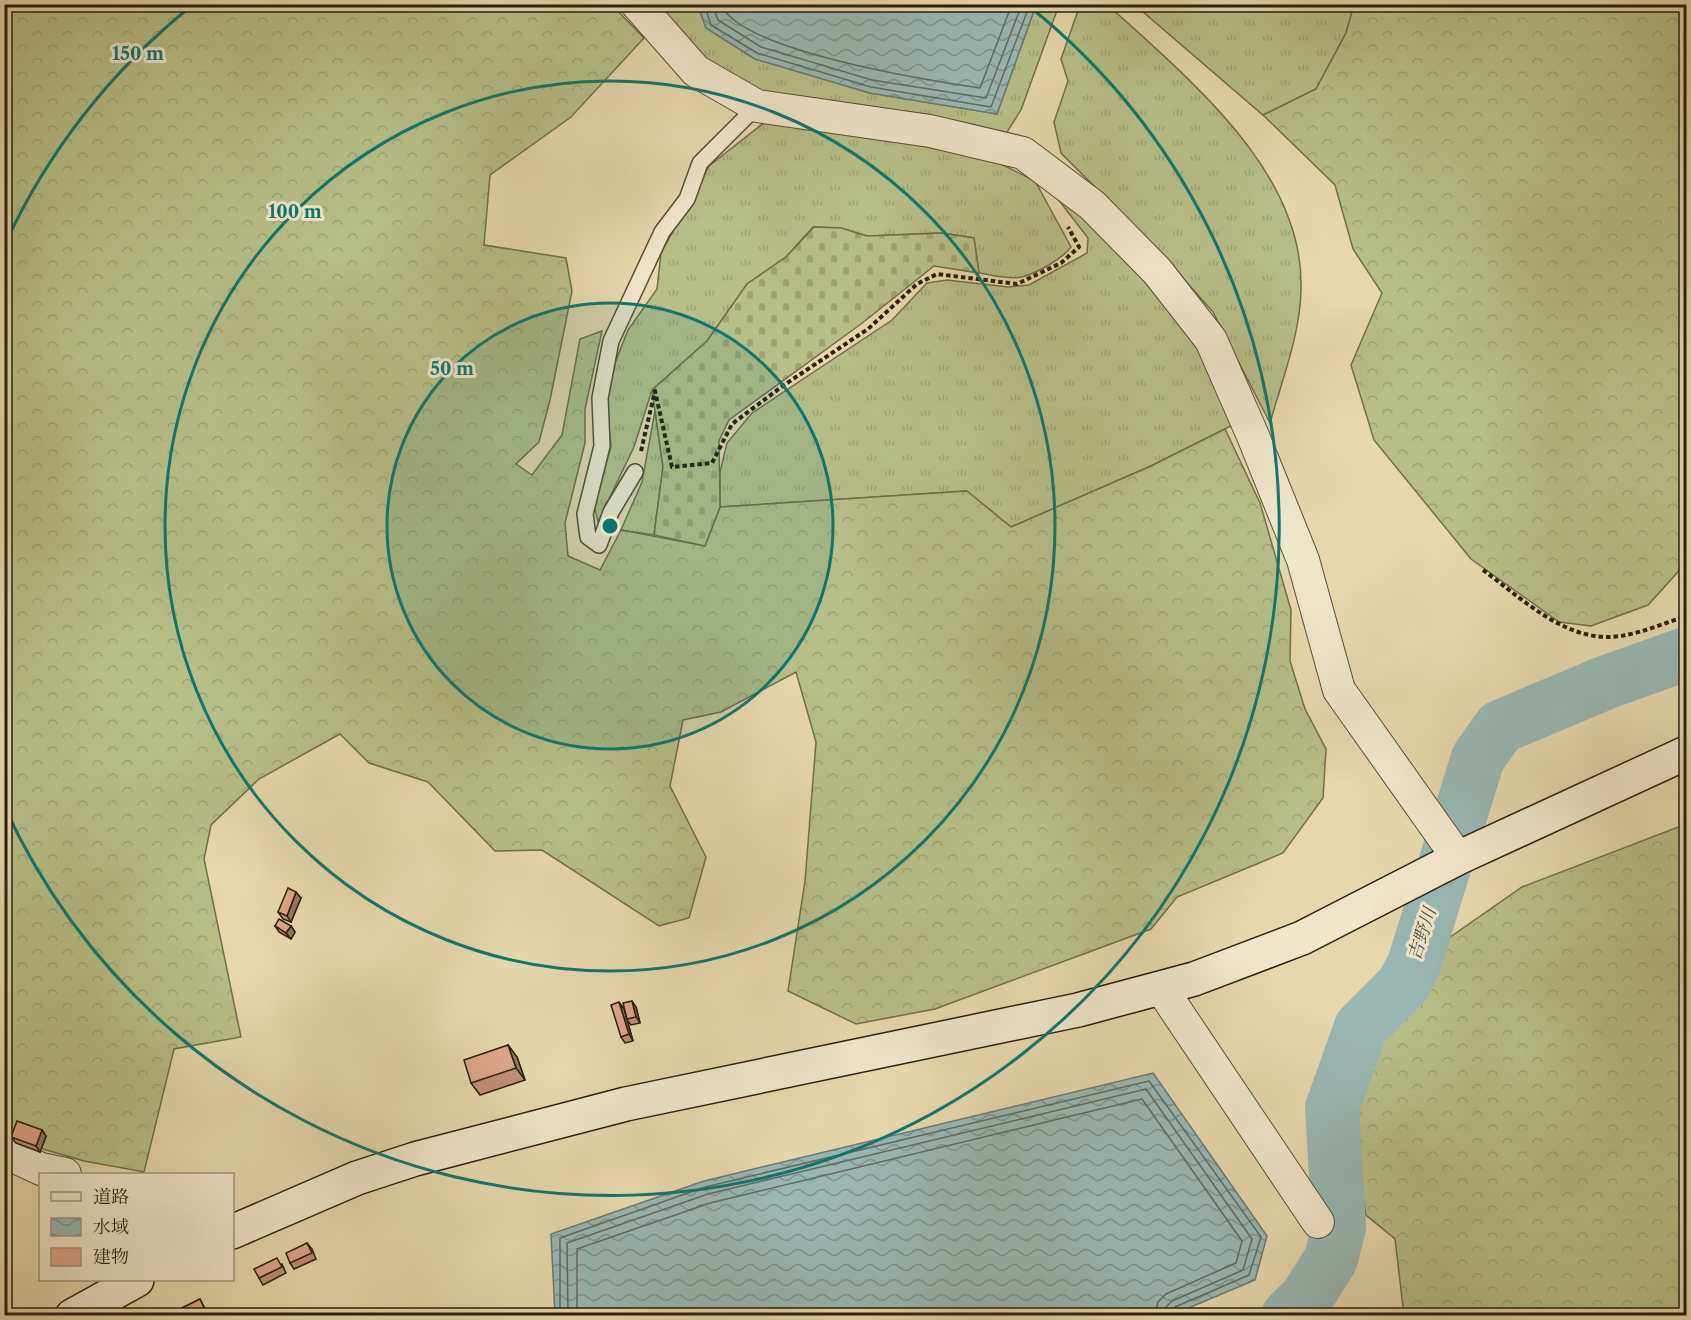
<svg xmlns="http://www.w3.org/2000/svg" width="1691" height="1320" font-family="'Libre Caslon Text','Noto Serif JP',serif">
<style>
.grass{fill:url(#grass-tufts);stroke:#706e4c;stroke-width:1.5}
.forest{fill:url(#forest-crowns);stroke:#706e4c;stroke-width:1.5}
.cemetery{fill:url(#cemetery-stones);stroke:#706e4c;stroke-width:1.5}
.water{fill:url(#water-waves);stroke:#6c7a71;stroke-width:1.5}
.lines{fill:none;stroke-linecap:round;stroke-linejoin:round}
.shore{stroke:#616a61;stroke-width:1.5}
.river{stroke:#99b7b3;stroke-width:54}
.lane-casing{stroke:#584c36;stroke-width:18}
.street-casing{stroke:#584c36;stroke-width:34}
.secondary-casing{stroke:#291e0f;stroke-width:36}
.path{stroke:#291e0f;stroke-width:4;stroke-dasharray:4.5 3;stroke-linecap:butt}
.lane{stroke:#efe5c9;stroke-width:15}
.street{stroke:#efe5c9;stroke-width:32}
.secondary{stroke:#efe5c9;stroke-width:33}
.wall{fill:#be8e77;stroke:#291e0f;stroke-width:1.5}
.shaded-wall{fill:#9b7461;stroke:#291e0f;stroke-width:1.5}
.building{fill:#dda58a;stroke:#291e0f;stroke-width:1.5}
.ring{fill:none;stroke:#0f766e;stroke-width:3}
.labels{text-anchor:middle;stroke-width:6;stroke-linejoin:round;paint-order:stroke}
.water-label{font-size:18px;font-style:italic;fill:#4b4c40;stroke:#efe5c9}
.centre{fill:#0f766e;stroke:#efe5c9;stroke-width:3}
.ring-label{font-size:18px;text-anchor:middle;font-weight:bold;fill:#0f766e;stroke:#efe5c9;stroke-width:6;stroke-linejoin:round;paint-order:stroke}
</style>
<defs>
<pattern id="grass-tufts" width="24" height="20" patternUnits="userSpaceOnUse" patternTransform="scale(1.5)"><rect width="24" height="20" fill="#b7be88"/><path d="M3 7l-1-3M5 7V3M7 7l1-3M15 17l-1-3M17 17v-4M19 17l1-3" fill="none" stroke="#9da374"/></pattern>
<pattern id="forest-crowns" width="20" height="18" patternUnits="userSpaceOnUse" patternTransform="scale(1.5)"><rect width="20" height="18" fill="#b7be88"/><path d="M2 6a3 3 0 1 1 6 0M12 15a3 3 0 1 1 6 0" fill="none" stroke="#9da374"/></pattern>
<pattern id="cemetery-stones" width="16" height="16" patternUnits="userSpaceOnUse" patternTransform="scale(1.5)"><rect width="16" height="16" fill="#b7be88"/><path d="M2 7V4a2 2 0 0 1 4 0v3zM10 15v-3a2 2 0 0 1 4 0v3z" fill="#9da374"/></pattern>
<pattern id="water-waves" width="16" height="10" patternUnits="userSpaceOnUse" patternTransform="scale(1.5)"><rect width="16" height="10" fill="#99b7b3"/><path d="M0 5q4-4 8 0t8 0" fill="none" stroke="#7d9490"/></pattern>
</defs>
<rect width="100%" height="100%" fill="#e6d7ac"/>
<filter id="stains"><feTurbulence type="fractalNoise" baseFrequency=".00333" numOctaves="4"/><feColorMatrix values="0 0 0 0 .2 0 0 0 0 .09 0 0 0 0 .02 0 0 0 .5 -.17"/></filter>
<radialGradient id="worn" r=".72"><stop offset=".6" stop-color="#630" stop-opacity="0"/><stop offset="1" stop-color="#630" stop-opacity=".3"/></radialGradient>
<g class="grass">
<path d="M 652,5 L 698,5 L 706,28 L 755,59 L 870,93 L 997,114 L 1036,5 L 1059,5 L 1021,110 L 1004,137 L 765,94 L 714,71 Z"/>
<path d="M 1080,5 L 1108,5 C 1187,78 1305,171 1301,290 C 1300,335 1282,380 1270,423 L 1213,312 L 1158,250 L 1061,153 L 1054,122 L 1068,81 L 1061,59 Z"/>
<path d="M 1135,5 L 1354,5 L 1346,33 L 1316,89 L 1263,115 Z"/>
<path d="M 770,118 L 950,148 L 1003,165 L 1035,181 L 1071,247 C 1062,259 1037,273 1022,277 C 1009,280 993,275 979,273 L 974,238 L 942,233 L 867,236 L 841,228 L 813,227 L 786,257 L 747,284 L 707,341 L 652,390 L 634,447 L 598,522 L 594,505 L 611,446 L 606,403 L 615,363 L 628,330 L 657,289 L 661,253 L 709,166 Z"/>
<path d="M 1059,190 L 1197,334 L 1233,425 L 1151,466 L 1011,527 L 966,491 L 720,507 L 720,472 L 727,443 L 752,413 L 892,320 L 927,283 L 947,280 L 1008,287 L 1029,285 L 1087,253 L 1088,238 L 1054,194 Z"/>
<path d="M 655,411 L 663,467 L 654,535 L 621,530 L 642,482 Z"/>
</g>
<g class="forest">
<path d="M 5,5 L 612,5 L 644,38 L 571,117 L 490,175 L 484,245 L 566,258 L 572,291 L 550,400 L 539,442 L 516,464 L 532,475 L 562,435 L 580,339 L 602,331 L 585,409 L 585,443 L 565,523 L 568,556 L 600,570 L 621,530 L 705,546 L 720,507 L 967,491 L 1011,527 L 1151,466 L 1225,429 L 1260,503 L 1291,610 L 1290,661 L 1305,709 L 1326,749 L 1323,798 L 1283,853 L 1177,897 L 1151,929 L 935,1009 L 856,1024 L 788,991 L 805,881 L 816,742 L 796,672 L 721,712 L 683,720 L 670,786 L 706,857 L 689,918 L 659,926 L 542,850 L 495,851 L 428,782 L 369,763 L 340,734 L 259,779 L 211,825 L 204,859 L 241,1037 L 174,1049 L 144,1172 L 84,1161 L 5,1138 Z"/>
<path d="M 1354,5 L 1686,5 L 1686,563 L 1648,605 L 1591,626 L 1559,622 L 1471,559 L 1374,440 L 1351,365 L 1382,293 L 1353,249 L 1335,185 L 1263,115 L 1316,89 L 1346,33 Z"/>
<path d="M 1686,824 L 1686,1315 L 1404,1315 L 1395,1239 L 1366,1215 L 1352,1141 L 1370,1055 L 1436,947 L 1522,887 Z"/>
</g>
<path class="cemetery" d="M 814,227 L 841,228 L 867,236 L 942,233 L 974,238 L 979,273 L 934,266 L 861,324 L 729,420 L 719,441 L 720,507 L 705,546 L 654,535 L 663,467 L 652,390 L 707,341 L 747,284 L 786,257 Z"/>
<g class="water">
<path d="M 698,5 L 698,4 L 1036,5 L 997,114 L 870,93 L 755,59 L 706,28 Z"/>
<path d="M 1153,1073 L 1267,1236 L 1255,1280 L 1172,1315 L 555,1315 L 551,1234 L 704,1181 Z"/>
</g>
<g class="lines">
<g class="shore">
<path d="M 704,4 L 711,25 L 757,53 L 871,87 L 991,107 L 1030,4"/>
<path d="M 712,4 L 718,20 L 761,47 L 872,80 L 986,98 L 1022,4"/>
<path d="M 721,4 C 738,51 932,81 980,88 L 1012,4"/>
<path d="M 560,1316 L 560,1238 L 705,1187 L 1149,1081 L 1261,1237 L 1249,1275 L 1175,1307 L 1172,1316"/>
<path d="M 568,1316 L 567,1243 L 708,1194 L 1146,1089 L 1252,1239 L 1243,1270 L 1172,1301 L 1166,1307 L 1164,1316"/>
<path d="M 577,1316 L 577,1249 L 710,1203 L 1142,1099 L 1242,1241 L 1236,1263 L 1166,1294 L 1158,1302 L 1155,1316"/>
</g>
<path class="river" d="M 1288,1316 L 1307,1297 L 1331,1259 L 1339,1227 L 1332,1108 L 1361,1027 L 1403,985 L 1414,964 L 1478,758 L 1500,727 L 1607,682 L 1686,654"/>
<g class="lane-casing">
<path id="lane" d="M 635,472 L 611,512 L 599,545 L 588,537 L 585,514 L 602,446 L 600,398 L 611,341 L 662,232 L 687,199 L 700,163 L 757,106"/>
</g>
<g class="street-casing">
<g id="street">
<path d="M 637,4 L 696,71 L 757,106 L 930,131 L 1023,153 L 1092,205 L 1157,271 L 1211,340 L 1253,436 L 1303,560 L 1339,690 L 1458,858"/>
<path d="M 1161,988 L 1318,1222"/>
<path d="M 4,1152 L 41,1169 L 65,1174"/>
</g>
</g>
<g class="secondary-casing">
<g id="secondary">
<path d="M 232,1232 L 357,1178 L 415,1159 L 626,1104 L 1078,1010 L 1194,979 L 1302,938 L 1458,858 L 1686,753"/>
<path d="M 72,1316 L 137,1280"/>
</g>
</g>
<g class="path">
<path d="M 641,451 L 655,391 L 672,467 L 712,463 L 732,424 L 784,385 L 868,329 L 917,284 L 937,274 L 1017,284 L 1061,263 L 1079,247 L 1068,227"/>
<path d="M 1483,570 C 1523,599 1567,644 1620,636 C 1642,633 1665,623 1686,616"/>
</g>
<use href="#lane" class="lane"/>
<use href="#street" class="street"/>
<use href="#secondary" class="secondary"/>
</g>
<g class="wall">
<path d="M 301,898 L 291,922 L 283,919 L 278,912 Z"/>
<path d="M 275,926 L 291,926 L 295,932 L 291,939 L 279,932 Z"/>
<path d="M 636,1007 L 640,1023 L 631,1025 L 627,1020 L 633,1041 L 625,1043 L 621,1037 L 624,1009 Z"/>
<path d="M 508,1045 L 517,1057 L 525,1080 L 480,1095 L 471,1083 Z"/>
<path d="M 42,1130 L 46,1136 L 40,1152 L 16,1143 L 11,1137 Z"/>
<path d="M 307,1243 L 312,1249 L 316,1259 L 294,1269 L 290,1263 Z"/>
<path d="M 282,1264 L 286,1273 L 263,1285 L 259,1278 Z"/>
<path d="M 200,1299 L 209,1316 L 166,1316 Z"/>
</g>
<g class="shaded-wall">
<path d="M 296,892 L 301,898 L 291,922 L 287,916 Z"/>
<path d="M 291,926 L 295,932 L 291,939 L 286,933 Z"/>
<path d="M 632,1001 L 636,1007 L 640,1023 L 636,1017 Z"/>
<path d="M 619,1002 L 624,1009 L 633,1041 L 629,1034 Z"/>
<path d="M 508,1045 L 517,1057 L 525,1080 L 516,1068 Z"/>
<path d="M 42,1130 L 46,1136 L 40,1152 L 36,1146 Z"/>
</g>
<g class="building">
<path d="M 288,888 L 296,892 L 287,916 L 278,912 Z"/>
<path d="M 279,919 L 291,926 L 286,933 L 275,926 Z"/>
<path d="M 632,1001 L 636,1017 L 627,1019 L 623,1003 Z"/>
<path d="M 619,1002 L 629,1034 L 621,1037 L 611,1005 Z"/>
<path d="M 508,1045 L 516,1068 L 471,1083 L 464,1060 Z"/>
<path d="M 17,1121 L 42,1130 L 36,1146 L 11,1137 Z"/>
<path d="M 307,1243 L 312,1253 L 290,1263 L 286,1253 Z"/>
<path d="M 277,1258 L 282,1267 L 259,1278 L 254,1269 Z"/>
<path d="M 200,1299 L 205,1310 L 193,1316 L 166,1316 Z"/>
</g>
<circle cx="610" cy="526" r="223" fill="#0f766e" fill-opacity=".12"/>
<g class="ring">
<circle cx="610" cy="526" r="223"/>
<circle cx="610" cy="526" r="445"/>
<path d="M5 244A668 668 0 0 1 190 7M1030 7A668 668 0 1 1 5 808"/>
</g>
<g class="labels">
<g class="water-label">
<text transform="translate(1422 934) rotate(-72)" y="6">吉野川</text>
</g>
</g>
<circle cx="610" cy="526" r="9" class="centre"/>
<g class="ring-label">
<text x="138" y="60">150 m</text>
<text x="295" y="218">100 m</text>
<text x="452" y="375">50 m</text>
</g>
<rect width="1691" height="1320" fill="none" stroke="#e6d7ac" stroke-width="24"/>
<rect x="6" y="6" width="1679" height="1308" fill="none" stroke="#291e0f" stroke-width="3"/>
<rect x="12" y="12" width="1667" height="1296" fill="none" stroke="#291e0f" stroke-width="1.5"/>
<rect x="39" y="1173" width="195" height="108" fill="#efe5c9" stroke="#a0957f" stroke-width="1.5"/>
<rect x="51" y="1192" width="30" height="9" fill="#efe5c9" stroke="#a0957f" stroke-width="1.5"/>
<text x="93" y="1203" font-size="18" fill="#291e0f">道路</text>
<rect x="51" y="1218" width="30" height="18" fill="url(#water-waves)" stroke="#a0957f" stroke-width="1.5"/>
<text x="93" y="1233" font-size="18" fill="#291e0f">水域</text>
<rect x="51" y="1248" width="30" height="18" fill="#dda58a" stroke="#a0957f" stroke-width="1.5"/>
<text x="93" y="1263" font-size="18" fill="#291e0f">建物</text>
<rect width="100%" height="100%" filter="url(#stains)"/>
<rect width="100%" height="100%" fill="url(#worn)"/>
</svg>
